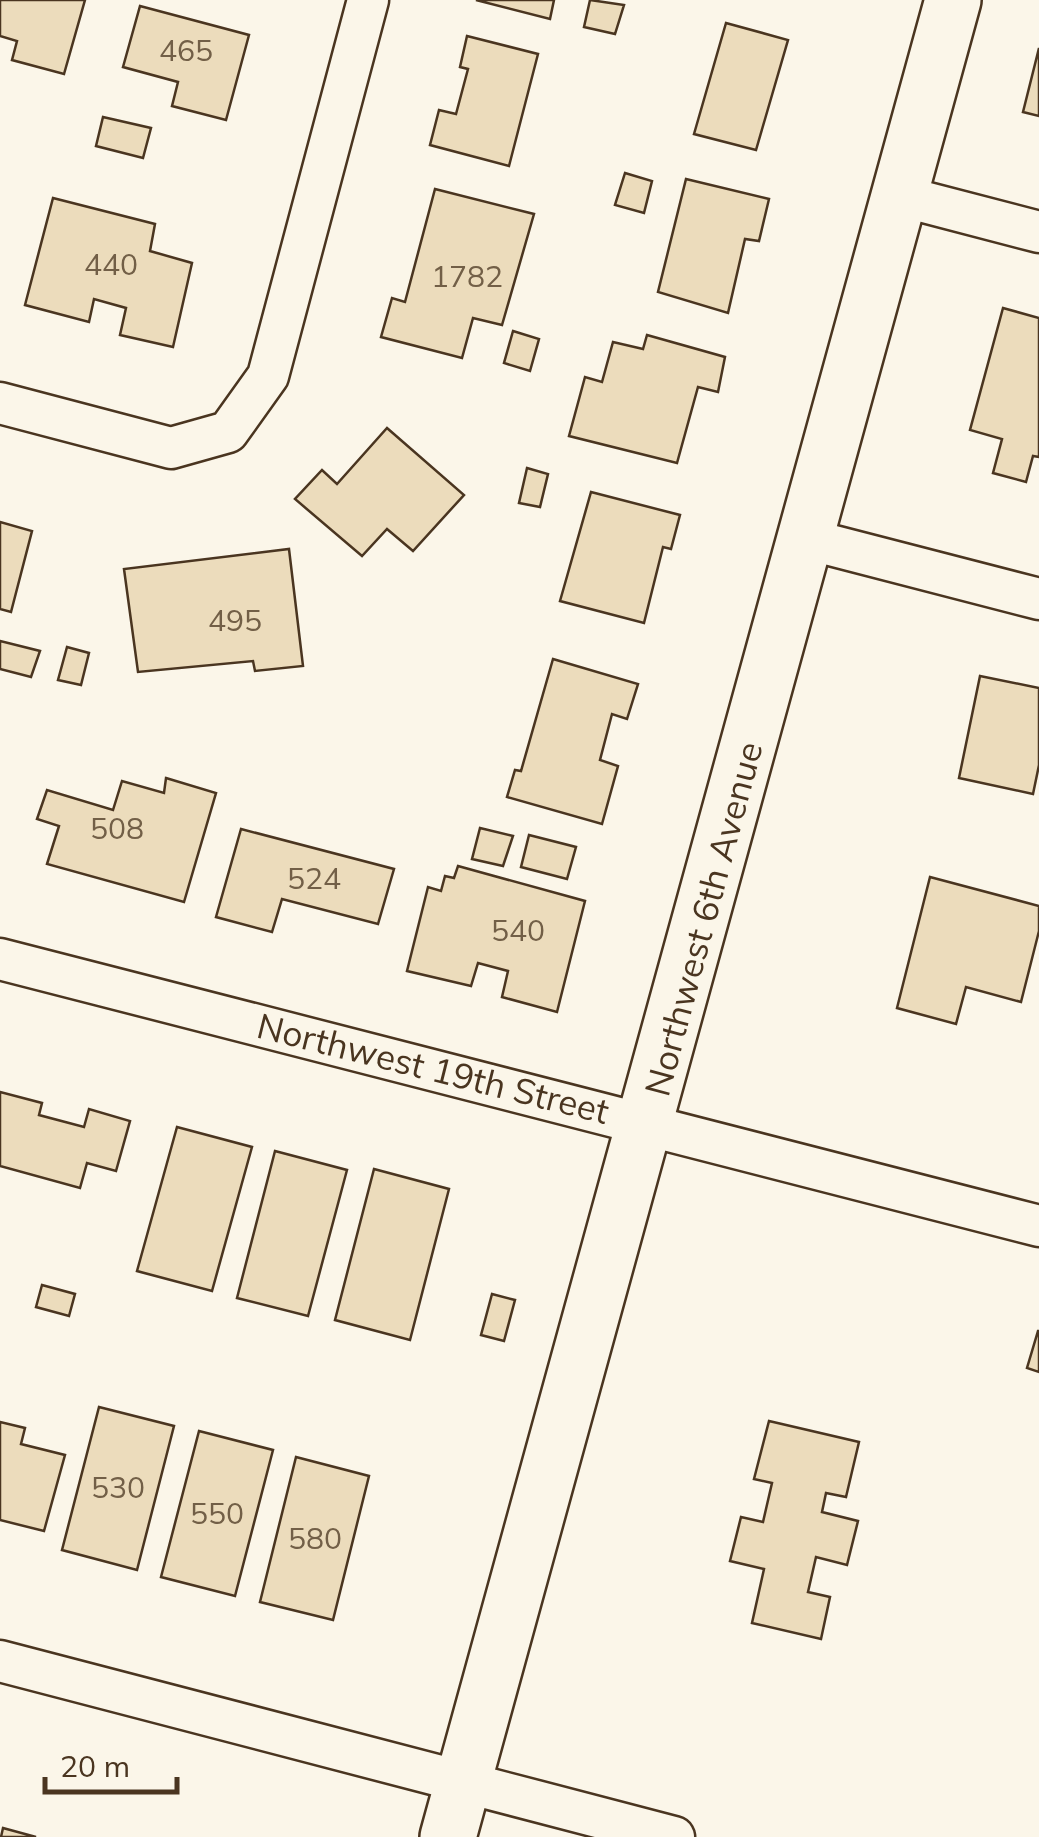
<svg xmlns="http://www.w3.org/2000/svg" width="1039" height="1837" font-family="Mulish,sans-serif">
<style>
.building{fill:#ecdcbc;stroke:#4a3520;stroke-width:2.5}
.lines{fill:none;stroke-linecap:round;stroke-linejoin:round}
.street-casing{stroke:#4a3520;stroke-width:45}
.secondary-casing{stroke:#4a3520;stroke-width:60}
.street{stroke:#fbf6e9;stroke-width:40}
.secondary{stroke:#fbf6e9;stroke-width:55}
.labels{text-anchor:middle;stroke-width:8;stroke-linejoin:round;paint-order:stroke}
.number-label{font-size:30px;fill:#725f47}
.street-label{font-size:35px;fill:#4a3520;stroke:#fbf6e9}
</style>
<rect width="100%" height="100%" fill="#fbf6e9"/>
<g class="building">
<path d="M 0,0 L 85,0 L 64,74 L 12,60 L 17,41 L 0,36 Z"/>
<path d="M 476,0 L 554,0 L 550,19 Z"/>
<path d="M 590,0 L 624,5 L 615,34 L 584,27 Z"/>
<path d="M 140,6 L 249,35 L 226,120 L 172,106 L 178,82 L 123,67 Z"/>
<path d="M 726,23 L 788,40 L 756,150 L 694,134 Z"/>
<path d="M 467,36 L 538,54 L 509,166 L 430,145 L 439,110 L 456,114 L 468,69 L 460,67 Z"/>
<path d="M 1039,48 L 1039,116 L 1023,112 Z"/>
<path d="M 103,117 L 151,128 L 143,158 L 96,146 Z"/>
<path d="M 625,173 L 652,181 L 644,213 L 615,205 Z"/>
<path d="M 686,179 L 769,199 L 759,241 L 745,239 L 728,313 L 658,292 Z"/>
<path d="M 435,189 L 534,214 L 502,325 L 473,318 L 462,358 L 381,337 L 392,298 L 405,302 Z"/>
<path d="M 53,198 L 155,224 L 150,251 L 192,263 L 173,347 L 120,335 L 126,308 L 94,299 L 89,322 L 25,305 Z"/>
<path d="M 1003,308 L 1039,318 L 1039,457 L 1033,456 L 1026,482 L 993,473 L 1002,439 L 970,430 Z"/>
<path d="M 513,331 L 539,339 L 530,371 L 504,363 Z"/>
<path d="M 647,335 L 725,357 L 718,392 L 698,387 L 677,463 L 569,436 L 585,377 L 602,382 L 613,342 L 643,349 Z"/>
<path d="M 387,428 L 464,495 L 413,551 L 387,529 L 362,556 L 295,499 L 322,470 L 337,484 Z"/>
<path d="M 527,468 L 548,474 L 540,507 L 519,503 Z"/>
<path d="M 591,492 L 680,515 L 671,549 L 663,547 L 644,623 L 560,601 Z"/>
<path d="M 0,522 L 32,531 L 11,612 L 0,609 Z"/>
<path d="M 289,549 L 303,666 L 255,671 L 253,661 L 138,672 L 124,569 Z"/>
<path d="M 0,641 L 40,651 L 31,677 L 0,669 Z"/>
<path d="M 67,647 L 89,653 L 81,685 L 58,680 Z"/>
<path d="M 553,659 L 638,684 L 627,719 L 612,714 L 600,760 L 618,766 L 602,824 L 507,797 L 515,770 L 521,771 Z"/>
<path d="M 980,676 L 1039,688 L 1039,765 L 1033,794 L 959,778 Z"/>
<path d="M 166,778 L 216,793 L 184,902 L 47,864 L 59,826 L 37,819 L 47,790 L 113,810 L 122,781 L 164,793 Z"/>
<path d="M 480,828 L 513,836 L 503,866 L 472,859 Z"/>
<path d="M 241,829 L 394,869 L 378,924 L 282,899 L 272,932 L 216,917 Z"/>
<path d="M 529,835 L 576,847 L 567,879 L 521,867 Z"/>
<path d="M 458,866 L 585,901 L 557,1012 L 502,997 L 508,971 L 478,963 L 471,986 L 407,971 L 428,887 L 441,891 L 445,876 L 454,878 Z"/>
<path d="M 930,877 L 1039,906 L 1039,931 L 1021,1002 L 966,987 L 956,1024 L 897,1008 Z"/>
<path d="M 0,1092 L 42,1103 L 39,1115 L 84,1127 L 89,1109 L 130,1121 L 116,1171 L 87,1163 L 80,1188 L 0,1166 Z"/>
<path d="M 177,1127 L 252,1147 L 212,1291 L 137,1271 Z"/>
<path d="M 275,1151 L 347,1170 L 308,1316 L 237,1298 Z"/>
<path d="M 374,1169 L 449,1189 L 410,1340 L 335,1320 Z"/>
<path d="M 42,1285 L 75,1294 L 69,1316 L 36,1307 Z"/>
<path d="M 492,1294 L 515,1300 L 504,1341 L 481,1335 Z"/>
<path d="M 1038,1331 L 1039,1331 L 1039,1372 L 1027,1368 Z"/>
<path d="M 99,1407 L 174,1426 L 137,1570 L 62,1550 Z"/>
<path d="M 769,1421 L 859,1442 L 846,1497 L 826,1493 L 822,1512 L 858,1521 L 847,1565 L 816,1557 L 808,1592 L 830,1597 L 821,1639 L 752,1623 L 764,1569 L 730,1561 L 741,1517 L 763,1522 L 772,1483 L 754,1479 Z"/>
<path d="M 0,1422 L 25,1428 L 21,1444 L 65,1455 L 44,1531 L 0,1520 Z"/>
<path d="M 199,1431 L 273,1450 L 235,1596 L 161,1577 Z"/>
<path d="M 296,1457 L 369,1476 L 333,1620 L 260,1602 Z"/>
<path d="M 3,1828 L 36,1837 L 1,1837 Z"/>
</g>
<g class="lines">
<g class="street-casing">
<g id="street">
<path d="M 901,196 L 1039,232"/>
<path d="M 0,403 L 171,448 L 228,432 L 268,376 L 368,0"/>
<path d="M 807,539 L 1039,599"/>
<path d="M 0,959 L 1039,1226"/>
<path d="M 0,1661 L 674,1837"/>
</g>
</g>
<g class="secondary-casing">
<path id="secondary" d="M 448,1837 L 953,0"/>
</g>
<use href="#street" class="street"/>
<use href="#secondary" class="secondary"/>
</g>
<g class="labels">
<g class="number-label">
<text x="186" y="61">465</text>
<text x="111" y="275">440</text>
<text x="467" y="287">1782</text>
<text x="235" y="631">495</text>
<text x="117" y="839">508</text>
<text x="314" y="889">524</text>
<text x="518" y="941">540</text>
<text x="118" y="1498">530</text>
<text x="217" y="1524">550</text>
<text x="315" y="1549">580</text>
</g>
<g class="street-label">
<text transform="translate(704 919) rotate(-75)" y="12">Northwest 6th Avenue</text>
<text transform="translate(433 1069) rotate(14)" y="12">Northwest 19th Street</text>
</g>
</g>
<path d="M45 1777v15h132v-15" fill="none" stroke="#4a3520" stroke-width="5"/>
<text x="60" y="1777" font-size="30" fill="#4a3520" stroke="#fbf6e9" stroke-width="8" paint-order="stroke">20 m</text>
</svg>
